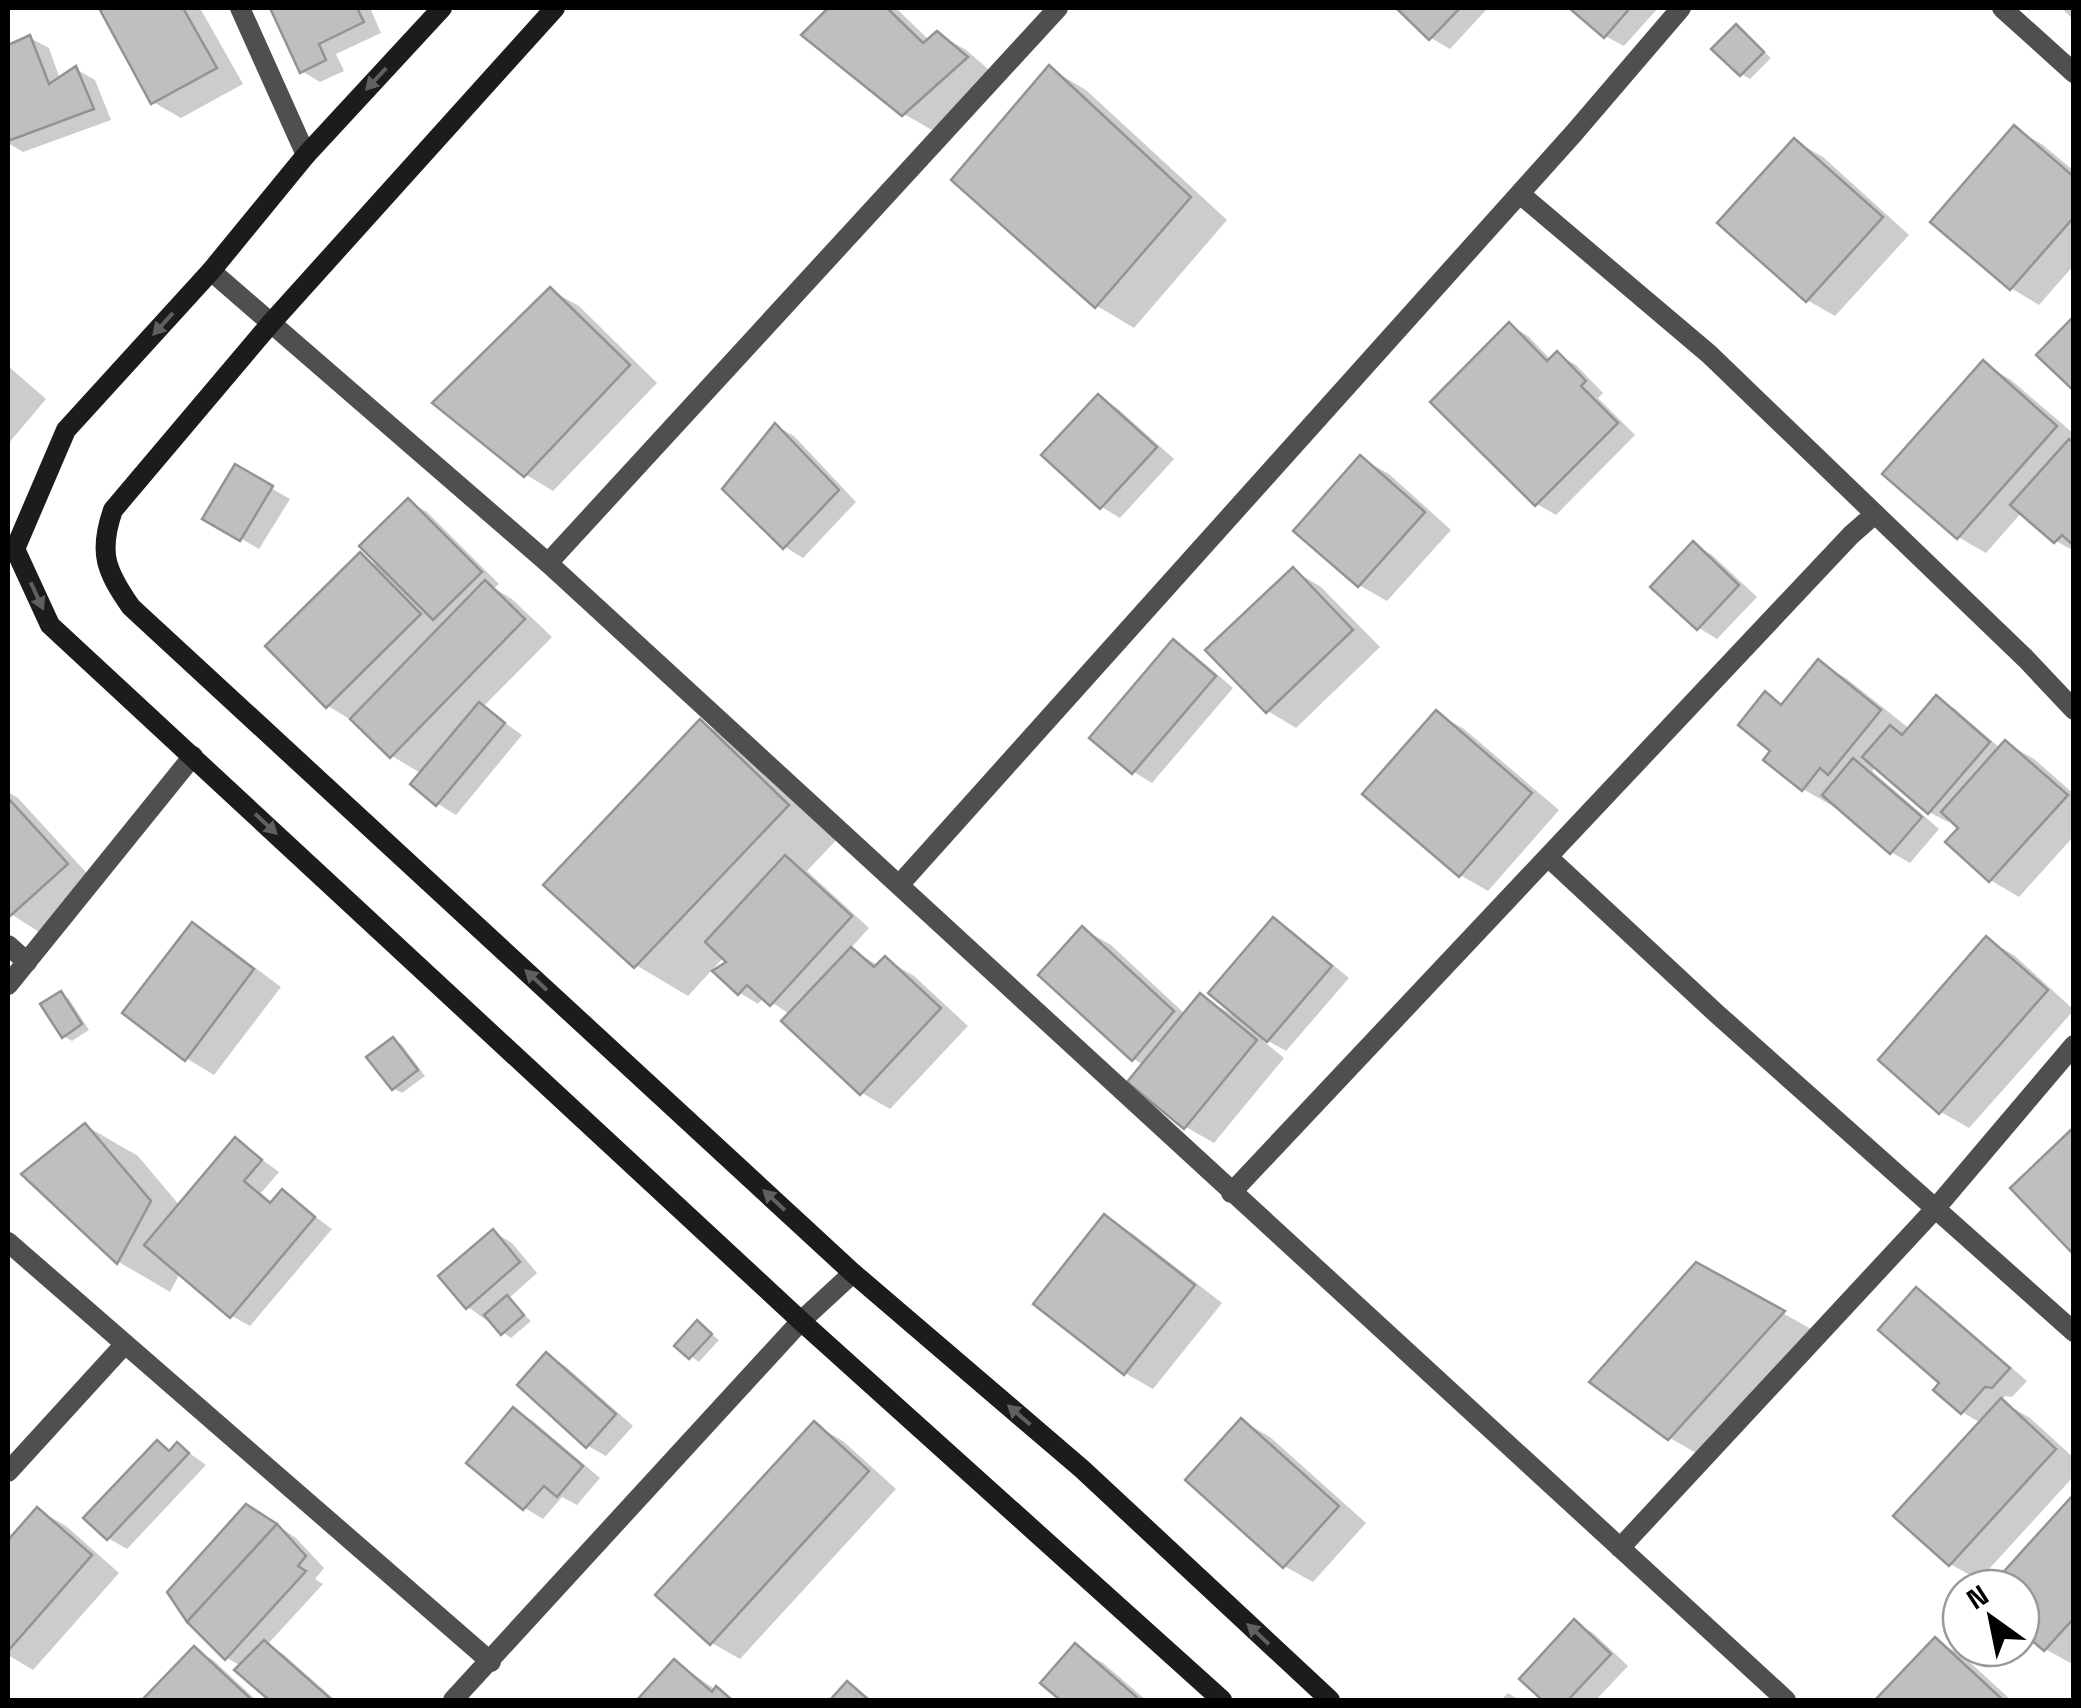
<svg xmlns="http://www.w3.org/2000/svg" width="2081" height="1708" font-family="'Space Grotesk',sans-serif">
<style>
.shadow{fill:#0003}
.building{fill:#bfbfbf;stroke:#939393;stroke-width:2.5}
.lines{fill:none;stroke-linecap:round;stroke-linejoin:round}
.minor{stroke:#4f4f4f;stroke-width:20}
.secondary{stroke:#1c1c1c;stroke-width:20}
.oneway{fill:#606060}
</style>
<rect width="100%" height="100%" fill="#fff"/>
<g class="shadow">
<path d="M 110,8 L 200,8 L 243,84 L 181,118 L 153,102 L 103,11 Z"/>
<path d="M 272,8 L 370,8 L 381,33 L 336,54 L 344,71 L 320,82 L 302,71 Z"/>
<path d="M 831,8 L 896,8 L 929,40 L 938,34 L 966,50 L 994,74 L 932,130 L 904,114 L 805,35 Z"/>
<path d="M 1400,8 L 1483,8 L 1486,10 L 1450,49 L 1431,38 Z"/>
<path d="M 1573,8 L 1658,8 L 1624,46 L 1605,36 Z"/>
<path d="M 2061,8 L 2074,8 L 2074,20 Z"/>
<path d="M 1736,27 L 1771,58 L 1750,79 L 1741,74 Z"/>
<path d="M 30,38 L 49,48 L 60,79 L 76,69 L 95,80 L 111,120 L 23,152 L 8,143 L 8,48 Z"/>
<path d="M 1049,68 L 1086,90 L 1227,220 L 1134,328 L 1097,306 L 955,180 Z"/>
<path d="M 2014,128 L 2043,145 L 2074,171 L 2074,265 L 2039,305 L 2011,288 Z"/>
<path d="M 1795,141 L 1823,157 L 1909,235 L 1835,316 L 1807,300 Z"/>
<path d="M 550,290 L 579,306 L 657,383 L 553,491 L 525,474 Z"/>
<path d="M 1509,325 L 1528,336 L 1551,360 L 1557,354 L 1576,365 L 1603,393 L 1598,398 L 1635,435 L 1556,515 L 1537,504 L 1434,402 Z"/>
<path d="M 1983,363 L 2011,380 L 2074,434 L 2074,551 L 2056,541 L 2022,512 L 1986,553 L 1958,537 Z"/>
<path d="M 8,366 L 46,399 L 8,444 Z"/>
<path d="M 1098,397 L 1117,408 L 1174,459 L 1120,518 L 1102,507 Z"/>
<path d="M 776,426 L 794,436 L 856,502 L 803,558 L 785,547 L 725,489 Z"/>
<path d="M 1360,458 L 1389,474 L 1451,530 L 1387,601 L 1359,585 Z"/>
<path d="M 236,468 L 290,499 L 259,549 L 206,518 Z"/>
<path d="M 408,501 L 427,512 L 499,584 L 494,588 L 513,600 L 552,637 L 483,707 L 522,735 L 456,815 L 438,804 L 422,774 L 392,756 L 356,723 L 328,706 L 269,646 L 360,556 L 384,569 Z"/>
<path d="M 1693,544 L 1712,555 L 1757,597 L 1717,639 L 1699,628 Z"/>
<path d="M 1293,570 L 1321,587 L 1380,647 L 1296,728 L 1268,711 L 1209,650 Z"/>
<path d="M 1173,643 L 1192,653 L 1233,688 L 1152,783 L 1134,772 Z"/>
<path d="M 1819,662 L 1847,679 L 1910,729 L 1937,698 L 1955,709 L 2001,749 L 2006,743 L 2034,759 L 2074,794 L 2074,836 L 2019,897 L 1990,880 L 1962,827 L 1951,818 L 1948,822 L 1929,812 L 1876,766 L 1872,771 L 1939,829 L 1910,863 L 1891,852 L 1834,802 L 1831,805 L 1803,789 L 1773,751 L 1765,694 L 1784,705 Z"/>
<path d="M 1436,713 L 1464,729 L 1559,810 L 1488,891 L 1460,875 Z"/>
<path d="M 701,722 L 753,752 L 840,836 L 807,871 L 869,928 L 850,949 L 879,966 L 885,959 L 914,976 L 968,1026 L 890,1109 L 862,1093 L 791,1015 L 764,997 L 758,1004 L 740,993 L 716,971 L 730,962 L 724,957 L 688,996 L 636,965 Z"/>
<path d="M 8,792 L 18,798 L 94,881 L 39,932 L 8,912 Z"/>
<path d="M 1274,920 L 1292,931 L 1349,978 L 1286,1051 L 1263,1038 L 1262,1040 L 1284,1058 L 1214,1143 L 1186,1127 L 1144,1065 L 1133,1059 L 1083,929 L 1111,945 L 1185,1014 L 1200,996 L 1235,1016 Z"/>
<path d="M 192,925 L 220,941 L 281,987 L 214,1075 L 186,1058 Z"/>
<path d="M 1987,939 L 2015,956 L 2074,1010 L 1969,1128 L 1941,1112 L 1881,1060 Z"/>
<path d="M 61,994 L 69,999 L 89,1030 L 72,1041 L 63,1036 Z"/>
<path d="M 394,1040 L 402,1045 L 425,1076 L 402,1093 L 393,1088 Z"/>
<path d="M 86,1126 L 138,1156 L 180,1206 L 236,1140 L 279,1172 L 261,1193 L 273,1203 L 283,1193 L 332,1229 L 250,1326 L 232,1316 L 180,1273 L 170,1292 L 119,1262 L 25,1174 Z"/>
<path d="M 1105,1217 L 1133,1234 L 1222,1303 L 1153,1389 L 1125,1373 Z"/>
<path d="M 493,1232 L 512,1243 L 537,1273 L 508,1299 L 531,1321 L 511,1338 L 468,1307 Z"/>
<path d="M 1697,1265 L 1811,1329 L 1698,1454 L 1670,1438 L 1593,1381 Z"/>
<path d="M 1917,1290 L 1935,1301 L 2027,1381 L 2012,1397 L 2005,1396 L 2001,1401 L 2030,1418 L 2074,1458 L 2074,1476 L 1979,1580 L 1950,1564 L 1981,1423 L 1962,1412 L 1942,1383 Z"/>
<path d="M 697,1323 L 719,1340 L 699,1362 L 677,1346 Z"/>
<path d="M 547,1355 L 565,1366 L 633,1426 L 606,1456 L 588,1446 Z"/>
<path d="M 514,1410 L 533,1421 L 600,1478 L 577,1505 L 562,1497 L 543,1519 L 525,1508 Z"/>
<path d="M 1242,1421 L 1270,1437 L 1366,1523 L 1313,1582 L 1284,1566 Z"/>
<path d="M 815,1425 L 843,1441 L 896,1489 L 740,1659 L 712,1643 Z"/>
<path d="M 157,1443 L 172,1452 L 178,1445 L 206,1465 L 127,1549 L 108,1538 Z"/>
<path d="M 2074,1497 L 2074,1665 L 2045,1649 L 2021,1628 L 2021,1588 L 1993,1588 Z"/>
<path d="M 38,1510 L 66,1526 L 119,1573 L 33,1670 L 8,1655 L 8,1544 Z"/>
<path d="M 266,1518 L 296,1538 L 324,1568 L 315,1579 L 323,1584 L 267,1645 L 283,1654 L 335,1700 L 273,1700 L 238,1670 L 241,1666 L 227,1658 Z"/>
<path d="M 1574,1622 L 1593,1633 L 1628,1666 L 1596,1700 L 1546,1700 L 1522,1679 Z"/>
<path d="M 1935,1640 L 1963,1656 L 2011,1700 L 1878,1700 Z"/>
<path d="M 1075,1647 L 1103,1663 L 1146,1700 L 1063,1700 L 1043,1683 Z"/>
<path d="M 194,1649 L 213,1660 L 256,1700 L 145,1700 Z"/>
<path d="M 675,1662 L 716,1690 L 736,1700 L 640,1700 Z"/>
<path d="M 1508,1693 L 1516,1698 L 1520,1700 L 1501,1700 Z"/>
</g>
<g class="building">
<path d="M 105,8 L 183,8 L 217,68 L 151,104 L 100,10 Z"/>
<path d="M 270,8 L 357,8 L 364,22 L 319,44 L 326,60 L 300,73 Z"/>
<path d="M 828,8 L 887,8 L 923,43 L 937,31 L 968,57 L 902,116 L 801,35 Z"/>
<path d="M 1396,8 L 1460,8 L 1429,40 Z"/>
<path d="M 1569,8 L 1630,8 L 1604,38 Z"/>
<path d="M 1736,24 L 1764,52 L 1740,76 L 1711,49 Z"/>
<path d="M 30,35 L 49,84 L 76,66 L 94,109 L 8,141 L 8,45 Z"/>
<path d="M 1049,65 L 1191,197 L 1095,308 L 951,180 Z"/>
<path d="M 2014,125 L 2074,177 L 2074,217 L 2010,290 L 1930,222 Z"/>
<path d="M 1794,138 L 1883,217 L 1806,302 L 1717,223 Z"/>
<path d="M 550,287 L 630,365 L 524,477 L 432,403 Z"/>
<path d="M 2074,316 L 2074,390 L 2073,390 L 2036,355 Z"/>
<path d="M 1509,322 L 1547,361 L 1557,351 L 1586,381 L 1581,386 L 1618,423 L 1535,506 L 1430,402 Z"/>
<path d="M 1983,360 L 2057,426 L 1957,539 L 1882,474 Z"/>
<path d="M 1098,394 L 1157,447 L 1100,509 L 1041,455 Z"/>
<path d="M 775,423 L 839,490 L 783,549 L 722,489 Z"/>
<path d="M 2069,439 L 2074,443 L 2074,546 L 2062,535 L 2054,543 L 2010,505 Z"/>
<path d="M 1360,455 L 1425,512 L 1358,587 L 1293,531 Z"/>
<path d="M 235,464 L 273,486 L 240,541 L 202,519 Z"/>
<path d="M 408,498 L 482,572 L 433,620 L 359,546 Z"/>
<path d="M 1693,541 L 1739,585 L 1697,630 L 1650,587 Z"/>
<path d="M 360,552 L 421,614 L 326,708 L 265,646 Z"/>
<path d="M 1293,567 L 1353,630 L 1266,713 L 1205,650 Z"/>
<path d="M 485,580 L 525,619 L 390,758 L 350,719 Z"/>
<path d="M 1173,639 L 1216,676 L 1132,774 L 1089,738 Z"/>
<path d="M 1818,659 L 1881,710 L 1828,775 L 1820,768 L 1802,791 L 1763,760 L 1770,751 L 1738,725 L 1765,691 L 1781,705 Z"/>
<path d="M 1936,695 L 1990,742 L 1928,814 L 1862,757 L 1890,725 L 1902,735 Z"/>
<path d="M 479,702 L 505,723 L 436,806 L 410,784 Z"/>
<path d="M 1436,710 L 1532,793 L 1459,877 L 1362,794 Z"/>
<path d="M 700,719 L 789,805 L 634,968 L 543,885 Z"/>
<path d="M 2005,740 L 2068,795 L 1989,882 L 1945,842 L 1958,828 L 1941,812 Z"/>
<path d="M 1853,758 L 1922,817 L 1890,854 L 1822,795 Z"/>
<path d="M 8,798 L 68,864 L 9,917 L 8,915 Z"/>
<path d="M 785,855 L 852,916 L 770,1006 L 747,985 L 738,995 L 712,971 L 726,962 L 705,942 Z"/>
<path d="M 1273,917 L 1332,966 L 1267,1042 L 1208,993 Z"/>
<path d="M 192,922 L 254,969 L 185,1061 L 122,1013 Z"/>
<path d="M 1082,926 L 1174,1011 L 1132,1061 L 1038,975 Z"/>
<path d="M 1986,936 L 2048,990 L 1939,1114 L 1878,1060 Z"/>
<path d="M 851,947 L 874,967 L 885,956 L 941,1008 L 860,1095 L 781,1021 Z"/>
<path d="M 61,991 L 82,1024 L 62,1038 L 40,1004 Z"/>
<path d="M 1200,993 L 1257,1040 L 1184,1129 L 1127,1082 Z"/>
<path d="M 393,1037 L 418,1070 L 392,1090 L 366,1057 Z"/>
<path d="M 85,1123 L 151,1201 L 117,1264 L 21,1174 Z"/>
<path d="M 2074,1127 L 2074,1255 L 2010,1188 Z"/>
<path d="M 235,1137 L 262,1160 L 244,1181 L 270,1203 L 282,1189 L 315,1217 L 230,1318 L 144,1245 Z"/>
<path d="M 1104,1214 L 1195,1285 L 1124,1375 L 1033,1304 Z"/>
<path d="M 493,1229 L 520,1262 L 466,1309 L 438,1276 Z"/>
<path d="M 1696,1262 L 1785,1311 L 1668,1440 L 1589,1382 Z"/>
<path d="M 1916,1287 L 2010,1368 L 1992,1388 L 1985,1387 L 1961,1414 L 1933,1390 L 1939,1383 L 1878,1330 Z"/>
<path d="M 507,1295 L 524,1315 L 501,1335 L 484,1315 Z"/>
<path d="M 697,1320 L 712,1334 L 689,1359 L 674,1346 Z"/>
<path d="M 546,1352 L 616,1414 L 586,1448 L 517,1385 Z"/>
<path d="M 2001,1398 L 2056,1449 L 1949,1566 L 1893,1516 Z"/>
<path d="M 513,1407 L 583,1466 L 557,1497 L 544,1486 L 523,1510 L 466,1463 Z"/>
<path d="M 1241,1418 L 1339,1506 L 1283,1568 L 1185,1480 Z"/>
<path d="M 814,1421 L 869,1471 L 710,1645 L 655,1595 Z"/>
<path d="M 157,1440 L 169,1451 L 177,1442 L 189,1453 L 107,1540 L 83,1518 Z"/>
<path d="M 2074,1494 L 2074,1618 L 2044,1651 L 2021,1631 L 2021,1588 L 1989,1588 Z"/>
<path d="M 246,1504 L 277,1524 L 187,1622 L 167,1592 Z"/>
<path d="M 37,1507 L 92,1555 L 8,1651 L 8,1540 Z"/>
<path d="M 277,1524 L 306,1556 L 298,1566 L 306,1571 L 225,1660 L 187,1622 Z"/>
<path d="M 1574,1619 L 1611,1654 L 1568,1700 L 1542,1700 L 1519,1679 Z"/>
<path d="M 1935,1637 L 2003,1700 L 1875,1700 Z"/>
<path d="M 264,1640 L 332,1700 L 269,1700 L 234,1670 Z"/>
<path d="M 1075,1643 L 1140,1700 L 1060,1700 L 1040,1683 Z"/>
<path d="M 194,1646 L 252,1700 L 142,1700 Z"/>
<path d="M 674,1659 L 712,1692 L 716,1686 L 732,1700 L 637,1700 Z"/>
<path d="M 847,1681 L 869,1700 L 830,1700 Z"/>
</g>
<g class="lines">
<g class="minor">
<path d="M 240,8 L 306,155"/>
<path d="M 2002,8 L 2074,73"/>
<path d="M 1520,194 L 1709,354 L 2026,659 L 2074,710"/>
<path d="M 211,271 L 548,563 L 1786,1700"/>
<path d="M 548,563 L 1058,8"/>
<path d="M 1548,857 L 1717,1014 L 2074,1332"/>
<path d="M 900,884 L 1574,133 L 1681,8"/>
<path d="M 8,945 L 27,962"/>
<path d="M 8,985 L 193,756"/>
<path d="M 1231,1193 L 1851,535 L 1875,514"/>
<path d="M 8,1242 L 491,1662"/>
<path d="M 8,1472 L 124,1345"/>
<path d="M 1620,1548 L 1935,1209 L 2074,1045"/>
<path d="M 453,1700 L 801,1321 L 853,1273"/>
</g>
<g class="secondary">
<path d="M 442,8 L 306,155 L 211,271 L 66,430 L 15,549 L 50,625 L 801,1321 L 1222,1700"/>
<path d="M 555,8 L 271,323 L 113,510 C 98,553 106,571 131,607 L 853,1273 L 1082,1469 L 1330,1700"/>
</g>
</g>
<defs><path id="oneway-solid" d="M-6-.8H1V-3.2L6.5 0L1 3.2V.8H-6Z" transform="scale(2.5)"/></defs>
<g class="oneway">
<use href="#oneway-solid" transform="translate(376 79) rotate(133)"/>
<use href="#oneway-solid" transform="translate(163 324) rotate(132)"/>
<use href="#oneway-solid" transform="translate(37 596) rotate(65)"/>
<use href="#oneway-solid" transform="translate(266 824) rotate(43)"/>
<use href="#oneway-solid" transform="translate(536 980) rotate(-137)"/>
<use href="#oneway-solid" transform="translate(774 1200) rotate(-137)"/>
<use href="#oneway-solid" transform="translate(1019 1415) rotate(-139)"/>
<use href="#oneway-solid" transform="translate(1258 1634) rotate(-137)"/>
</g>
<rect width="2081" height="1708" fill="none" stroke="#000000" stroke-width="20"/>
<g transform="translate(1991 1618) rotate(327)"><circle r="48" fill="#ffffff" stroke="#999999" stroke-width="2.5"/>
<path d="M0-8L18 38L0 25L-18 38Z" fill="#000000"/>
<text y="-15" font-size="28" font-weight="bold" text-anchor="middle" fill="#000000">N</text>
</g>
</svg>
